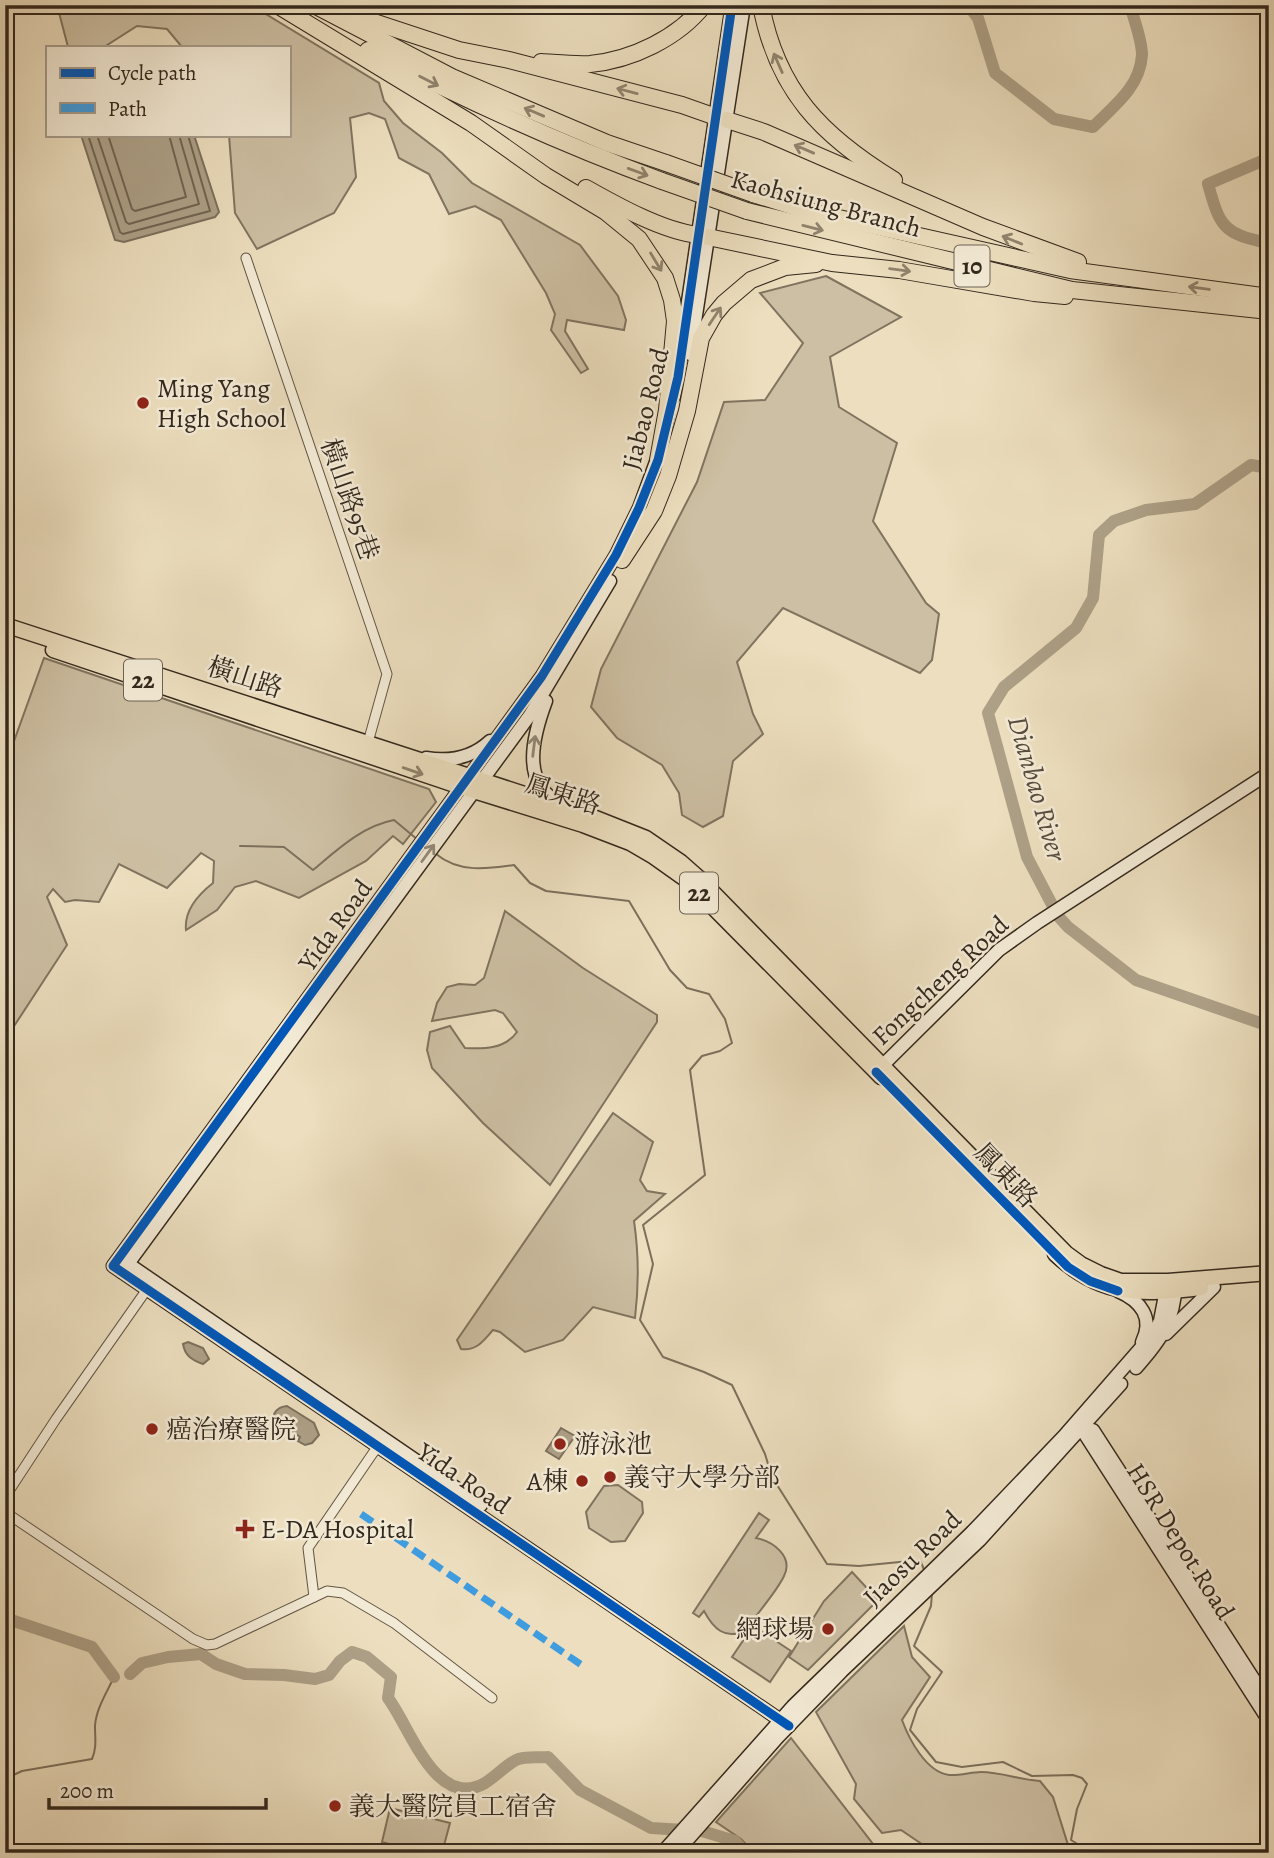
<svg xmlns="http://www.w3.org/2000/svg" width="1274" height="1858" font-family="Alegreya,'Noto Serif TC',serif">
<style>
.green{fill:#cdbfa3;stroke:#807460;stroke-width:2}
.water{fill:#ada087;stroke:#7c705d;stroke-width:2}
.lines{fill:none;stroke-linecap:round;stroke-linejoin:round}
.shore{stroke:#706452;stroke-width:2}
.stream{stroke:#7c705d;stroke-width:2}
.river{stroke:#ada087;stroke-width:12}
.street-casing{stroke:#615645;stroke-width:11}
.secondary-casing{stroke:#33281d;stroke-width:15}
.primary-casing{stroke:#33281d;stroke-width:17}
.highway-casing{stroke:#33281d;stroke-width:18}
.street{stroke:#f3ead5;stroke-width:9}
.secondary{stroke:#f3ead5;stroke-width:12}
.primary{stroke:#ecdebe;stroke-width:14}
.highway{stroke:#ecdebe;stroke-width:16}
.highway-bridge-casing{stroke:#33281d;stroke-width:18;stroke-linecap:butt}
.highway-bridge{stroke:#ecdebe;stroke-width:16}
.quiet{stroke:#3e9cdf;stroke-width:7;stroke-dasharray:14 7;stroke-linecap:butt}
.cycleway-casing{stroke:#f3ead5;stroke-width:13}
.cycleway{stroke:#0057b8;stroke-width:9}
.oneway{stroke:#90836e}
.oneway2{stroke:#938979}
.poi-dot{fill:#8f2418;stroke:#f3ead5;stroke-width:2.5}
.labels{text-anchor:middle;stroke-width:5;stroke-linejoin:round;paint-order:stroke}
.shield{fill:#f3ead5;stroke:#6d6254;stroke-width:2}
.shield-label{font-size:24px;font-weight:bold;fill:#33281d}
.street-label{font-size:26px;fill:#33281d;stroke:#f3ead5}
.poi-label{font-size:26px;fill:#33281d;stroke:#f3ead5;text-anchor:start}
.water-label{font-size:28px;font-style:italic;fill:#584c3d;stroke:#f3ead5}
</style>
<rect width="100%" height="100%" fill="#ecdebe"/>
<filter id="stains"><feTurbulence type="fractalNoise" baseFrequency=".00286" numOctaves="4"/><feColorMatrix values="0 0 0 0 .2 0 0 0 0 .09 0 0 0 0 .02 0 0 0 .5 -.17"/></filter>
<radialGradient id="worn" r=".72"><stop offset=".6" stop-color="#630" stop-opacity="0"/><stop offset="1" stop-color="#630" stop-opacity=".3"/></radialGradient>
<g class="green">
<path d="M 57,5 L 251,5 L 379,83 L 384,101 L 403,123 L 442,153 L 472,183 L 580,245 L 618,296 L 626,320 L 624,330 L 567,320 L 565,331 L 588,369 L 581,373 L 551,330 L 555,314 L 546,293 L 501,220 L 475,206 L 449,214 L 429,174 L 399,158 L 385,119 L 369,113 L 350,118 L 356,177 L 334,213 L 257,249 L 235,213 L 229,135 L 289,135 L 289,47 L 182,47 L 167,29 L 137,26 L 104,47 L 68,47 Z"/>
<path d="M 826,276 L 901,317 L 830,357 L 839,407 L 897,443 L 873,521 L 926,603 L 939,614 L 932,660 L 920,673 L 783,608 L 737,662 L 753,714 L 763,734 L 733,761 L 723,816 L 703,827 L 682,815 L 679,793 L 662,765 L 617,738 L 591,707 L 601,669 L 697,482 L 724,402 L 765,400 L 803,343 L 760,293 Z"/>
<path d="M 44,658 L 429,789 L 436,802 L 403,844 L 393,836 L 366,861 L 299,898 L 256,881 L 235,887 L 217,910 L 186,930 C 184,911 199,894 213,883 L 214,861 L 201,853 L 167,888 L 119,864 L 99,902 L 75,900 L 65,902 L 53,889 L 47,897 L 67,945 L 5,1040 L 5,766 Z"/>
<path d="M 505,911 L 583,968 L 657,1015 L 657,1022 L 550,1185 L 483,1123 L 432,1068 L 427,1050 L 430,1032 L 450,1026 L 465,1048 C 484,1049 505,1049 517,1032 L 503,1013 L 495,1010 L 432,1021 L 437,1003 L 447,987 L 459,984 L 475,985 L 484,978 Z"/>
<path d="M 613,1113 L 653,1142 L 640,1180 L 647,1191 L 665,1194 L 634,1221 C 639,1255 639,1285 635,1318 L 593,1307 L 563,1340 L 525,1352 L 500,1332 L 493,1330 C 483,1341 477,1351 461,1349 L 457,1340 Z"/>
<path d="M 618,1485 L 642,1502 L 643,1513 L 625,1541 L 611,1542 L 589,1528 L 586,1512 L 604,1486 Z"/>
<path d="M 759,1513 L 769,1520 L 756,1538 C 772,1541 794,1556 784,1576 C 776,1593 757,1613 746,1630 C 725,1641 713,1628 704,1611 L 699,1617 L 693,1613 Z"/>
<path d="M 852,1572 L 878,1600 L 808,1670 L 789,1657 L 824,1601 Z"/>
<path d="M 753,1626 L 791,1651 L 770,1682 L 732,1657 Z"/>
<path d="M 904,1626 L 912,1657 L 930,1677 L 902,1720 C 909,1739 926,1772 949,1775 C 960,1776 971,1772 981,1772 C 1001,1772 1021,1780 1040,1781 L 1053,1797 L 1069,1848 L 1077,1853 L 935,1853 L 901,1830 L 882,1833 L 854,1799 L 856,1784 L 816,1712 Z"/>
<path d="M 791,1738 L 880,1853 L 754,1853 L 741,1839 L 716,1822 Z"/>
<path d="M 390,1808 L 450,1823 L 442,1853 L 422,1853 L 382,1842 Z"/>
</g>
<g class="water">
<path d="M 81,135 L 194,135 L 219,212 L 215,217 L 124,242 L 115,240 Z"/>
<path d="M 188,1342 L 203,1348 L 209,1359 L 203,1364 C 192,1360 185,1356 183,1344 Z"/>
<path d="M 287,1406 L 314,1423 L 319,1435 L 312,1443 L 305,1445 L 298,1441 L 300,1437 L 283,1424 L 279,1427 L 273,1423 C 272,1413 277,1407 287,1406 Z"/>
<path d="M 561,1428 L 575,1436 L 559,1459 L 546,1451 Z"/>
</g>
<g class="lines">
<g class="shore">
<path d="M 88,135 L 120,232 L 123,234 L 210,211 L 188,135"/>
<path d="M 97,135 L 126,222 L 129,224 L 199,204 L 179,135"/>
<path d="M 108,135 L 132,209 L 135,211 L 186,197 L 169,135"/>
</g>
<g class="stream">
<path d="M 240,846 L 284,847 L 313,870 C 337,850 362,826 394,820 L 418,840"/>
<path d="M 436,854 C 459,873 487,869 514,865 L 530,883 L 546,891 L 629,901 L 670,970 L 687,988 L 709,994 L 725,1019 L 732,1043 L 720,1051 L 702,1056 L 690,1070 L 705,1175 L 643,1225 L 653,1264 L 640,1320 L 663,1357 L 704,1372 L 732,1385 L 765,1454 L 772,1477 L 827,1564 L 859,1566 L 920,1560 L 925,1572"/>
<path d="M 932,1593 L 931,1606 L 914,1646 L 942,1672 L 917,1709 L 910,1730 L 936,1762 L 962,1767 L 1003,1762 L 1032,1776 L 1073,1775 L 1082,1778 L 1087,1784 L 1077,1809 L 1071,1840 L 1092,1853"/>
<path d="M 5,1779 L 22,1771 L 92,1759 C 97,1747 95,1739 95,1726 C 96,1709 107,1692 114,1677"/>
</g>
<g class="river">
<path d="M 968,5 L 978,18 L 995,73 L 1054,119 L 1093,127 C 1114,106 1140,87 1142,55 C 1142,40 1134,20 1130,5"/>
<path d="M 1269,158 L 1208,184 C 1220,227 1223,234 1269,243"/>
<path d="M 1269,468 L 1251,465 L 1195,504 L 1146,510 L 1114,521 L 1099,535 L 1093,598 L 1076,628 L 1004,687 L 988,713 L 1027,857 L 1058,916 L 1068,927 L 1136,980 L 1269,1026"/>
<path d="M 5,1618 L 92,1647 L 114,1677"/>
<path d="M 130,1674 L 142,1663 L 168,1657 L 201,1654 L 216,1664 L 245,1674 L 284,1675 L 315,1679 L 329,1675 L 340,1661 L 352,1652 L 367,1657 L 391,1677 L 388,1698 C 410,1727 436,1811 485,1783 C 496,1776 505,1766 516,1760 C 524,1756 538,1758 548,1757 L 580,1790 L 651,1828 L 702,1831 L 735,1841 L 745,1853"/>
</g>
<g class="street-casing">
<g id="street">
<path d="M 246,258 L 387,674 L 367,746"/>
<path d="M 5,1497 L 56,1419 L 150,1285"/>
<path d="M 5,1512 L 193,1639 L 207,1645 L 215,1644 L 327,1591 L 343,1593 L 394,1623 L 492,1698"/>
<path d="M 314,1597 L 308,1548 L 373,1453 L 379,1446 L 382,1445"/>
</g>
</g>
<g class="secondary-casing">
<g id="secondary">
<path d="M 690,354 L 744,5"/>
<path d="M 674,396 L 732,5"/>
<path d="M 660,451 L 639,508 L 616,555 L 542,676 L 113,1266 L 789,1726"/>
<path d="M 546,701 C 534,733 519,784 560,803"/>
<path d="M 426,758 C 451,762 472,758 490,741"/>
<path d="M 876,1072 L 999,950 L 1037,923 L 1269,773"/>
<path d="M 124,1261 L 481,1505"/>
<path d="M 122,1272 L 530,715 L 610,581"/>
<path d="M 1118,1291 C 1141,1301 1154,1318 1142,1342"/>
<path d="M 1166,1334 L 1214,1287"/>
<path d="M 1136,1368 C 1161,1340 1174,1322 1176,1283"/>
<path d="M 1079,1425 L 1269,1721"/>
<path d="M 1093,1430 L 1269,1703"/>
<path d="M 662,1853 L 793,1706 L 972,1532 L 1064,1436 L 1153,1334 L 1160,1321 L 1167,1285"/>
<path d="M 676,1853 L 778,1737 L 842,1671 L 980,1540 L 1121,1384"/>
</g>
</g>
<g class="primary-casing">
<g id="primary">
<path d="M 5,625 L 583,813 L 646,838 L 681,862 L 698,877 L 1066,1253 L 1081,1264 L 1101,1274 L 1121,1281 L 1168,1281 L 1269,1273"/>
<path d="M 53,650 L 461,787 L 583,825 L 630,843 L 654,857 L 685,879 L 881,1077"/>
<path d="M 1055,1254 C 1102,1298 1141,1295 1201,1288"/>
</g>
</g>
<g class="highway-casing">
<g id="highway">
<path d="M 277,5 L 471,123 L 546,176 L 606,212 L 639,239 L 665,278 L 672,300 L 675,321 L 667,410 L 658,460"/>
<path d="M 314,5 L 452,77 L 607,143 L 666,163"/>
<path d="M 340,5 L 374,22 L 459,50 L 509,60 L 682,105 L 716,117"/>
<path d="M 761,5 C 777,91 822,136 894,180"/>
<path d="M 368,50 C 463,99 561,144 662,181"/>
<path d="M 541,62 C 557,63 575,65 590,64 C 632,60 678,38 704,5"/>
<path d="M 727,120 L 764,132 L 983,227 L 1078,262"/>
<path d="M 586,188 C 618,206 663,231 698,235"/>
<path d="M 753,194 L 812,212 L 1070,270 L 1269,297"/>
<path d="M 747,211 L 1072,290 L 1269,311"/>
<path d="M 708,237 L 832,263 L 899,270 L 1034,293 L 1065,296"/>
<path d="M 622,560 L 654,511 L 668,476 L 687,411 L 701,338 L 714,315 L 724,303 L 751,280 L 785,267 L 816,264"/>
</g>
</g>
<use href="#street" class="street"/>
<use href="#secondary" class="secondary"/>
<use href="#primary" class="primary"/>
<use href="#highway" class="highway"/>
<g class="highway-bridge-casing">
<g id="highway-bridge">
<path d="M 666,163 L 753,194"/>
<path d="M 662,181 L 747,211"/>
</g>
</g>
<use href="#highway-bridge" class="highway-bridge"/>
<path class="quiet" d="M 361,1514 L 586,1668"/>
<g class="cycleway-casing">
<g id="cycleway">
<path d="M 732,5 L 678,377 L 658,460 L 639,508 L 616,555 L 542,676 L 113,1266 L 789,1726"/>
<path d="M 876,1072 L 1068,1267 L 1090,1281 L 1118,1291"/>
</g>
</g>
<use href="#cycleway" class="cycleway"/>
</g>
<defs><path id="oneway-shaft" d="M-6 0H5M1.5-3L5.5 0L1.5 3" fill="none" stroke-width="1.6" stroke-linecap="round" stroke-linejoin="round" transform="scale(1.75)"/></defs>
<g class="oneway">
<use href="#oneway-shaft" transform="translate(778 63) rotate(-114)"/>
<use href="#oneway-shaft" transform="translate(429 81) rotate(27)"/>
<use href="#oneway-shaft" transform="translate(627 91) rotate(-165)"/>
<use href="#oneway-shaft" transform="translate(534 112) rotate(-157)"/>
<use href="#oneway-shaft" transform="translate(804 149) rotate(-157)"/>
<use href="#oneway-shaft" transform="translate(638 172) rotate(20)"/>
<use href="#oneway-shaft" transform="translate(813 228) rotate(14)"/>
<use href="#oneway-shaft" transform="translate(1012 240) rotate(-158)"/>
<use href="#oneway-shaft" transform="translate(656 262) rotate(59)"/>
<use href="#oneway-shaft" transform="translate(900 270) rotate(7)"/>
<use href="#oneway-shaft" transform="translate(1199 288) rotate(-172)"/>
<use href="#oneway-shaft" transform="translate(715 316) rotate(-56)"/>
<use href="#oneway-shaft" transform="translate(413 771) rotate(19)"/>
</g>
<g class="oneway2">
<use href="#oneway-shaft" transform="translate(534 746) rotate(-83)"/>
<use href="#oneway-shaft" transform="translate(428 853) rotate(-54)"/>
</g>
<g class="poi-dot">
<circle cx="143" cy="403" r="7"/>
<circle cx="152" cy="1429" r="7"/>
<circle cx="560" cy="1444" r="7"/>
<circle cx="610" cy="1477" r="7"/>
<circle cx="582" cy="1481" r="7"/>
<path d="M241.5 1518.5h7v7h7v7h-7v7h-7v-7h-7v-7h7z"/>
<circle cx="828" cy="1629" r="7"/>
<circle cx="335" cy="1806" r="7"/>
</g>
<g class="labels">
<g class="shield">
<rect x="954.5" y="245.5" width="35" height="41" rx="5"/>
<rect x="124" y="659.5" width="38" height="41" rx="5"/>
<rect x="680" y="872.5" width="38" height="41" rx="5"/>
</g>
<g class="shield-label">
<text x="972" y="274">10</text>
<text x="143" y="688">22</text>
<text x="699" y="901">22</text>
</g>
<g class="street-label">
<text transform="translate(826 203) rotate(15)" y="9">Kaohsiung Branch</text>
<text transform="translate(645 409) rotate(-76)" y="9">Jiabao Road</text>
<text transform="translate(350 499) rotate(71)" y="9">橫山路95巷</text>
<text transform="translate(245 677) rotate(18)" y="9">橫山路</text>
<text transform="translate(563 794) rotate(18)" y="9">鳳東路</text>
<text transform="translate(335 925) rotate(-54)" y="9">Yida Road</text>
<text transform="translate(940 980) rotate(-43)" y="9">Fongcheng Road</text>
<text transform="translate(1006 1175) rotate(46)" y="9">鳳東路</text>
<text transform="translate(464 1478) rotate(34)" y="9">Yida Road</text>
<text transform="translate(1181 1541) rotate(58)" y="9">HSR Depot Road</text>
<text transform="translate(912 1558) rotate(-44)" y="9">Jiaosu Road</text>
</g>
<g class="poi-label">
<text x="157" y="397">Ming Yang<tspan x="157" dy="30">High School</tspan></text>
<text x="166" y="1438">癌治療醫院</text>
<text x="574" y="1453">游泳池</text>
<text x="624" y="1486">義守大學分部</text>
<text x="568" y="1490" text-anchor="end">A棟</text>
<text x="261" y="1538">E-DA Hospital</text>
<text x="814" y="1638" text-anchor="end">網球場</text>
<text x="349" y="1815">義大醫院員工宿舍</text>
</g>
<g class="water-label">
<text transform="translate(1038 788) rotate(74)" y="10">Dianbao River</text>
</g>
</g>
<rect width="1274" height="1858" fill="none" stroke="#ecdebe" stroke-width="28"/>
<rect x="7" y="7" width="1260" height="1844" fill="none" stroke="#33281d" stroke-width="3.5"/>
<rect x="14" y="14" width="1246" height="1830" fill="none" stroke="#33281d" stroke-width="2"/>
<rect x="46" y="46" width="245" height="91" fill="#f3ead5" stroke="#a69c8b" stroke-width="2"/>
<rect x="60" y="68" width="35" height="10" fill="#0057b8" stroke="#a69c8b" stroke-width="2"/>
<text x="108" y="80" font-size="21" fill="#33281d">Cycle path</text>
<rect x="60" y="103" width="35" height="10" fill="#3e9cdf" stroke="#a69c8b" stroke-width="2"/>
<text x="108" y="116" font-size="21" fill="#33281d">Path</text>
<path d="M49 1798v10h217v-10" fill="none" stroke="#33281d" stroke-width="3.5"/>
<text x="60" y="1798" font-size="21" fill="#33281d" stroke="#f3ead5" stroke-width="5" paint-order="stroke">200 m</text>
<rect width="100%" height="100%" filter="url(#stains)"/>
<rect width="100%" height="100%" fill="url(#worn)"/>
</svg>
